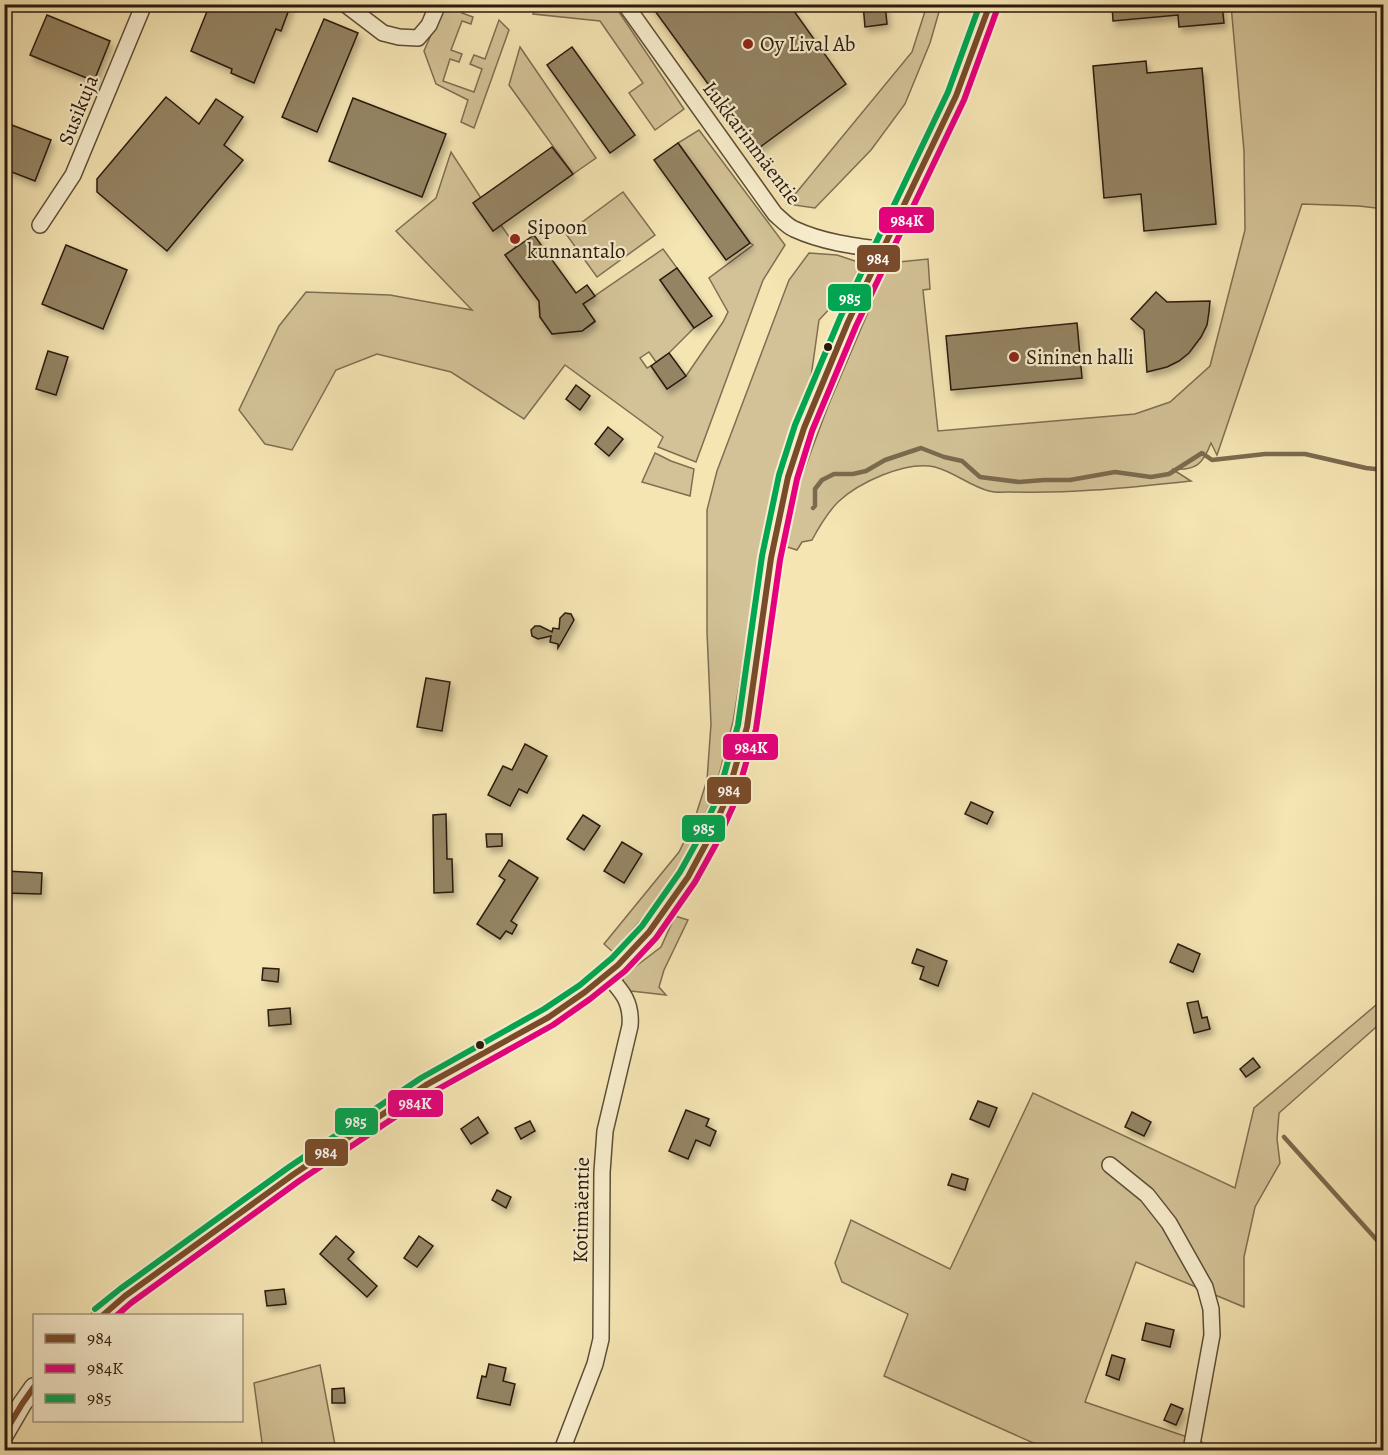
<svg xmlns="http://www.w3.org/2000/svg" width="1388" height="1455" font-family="Alegreya,serif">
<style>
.green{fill:#d3c297;stroke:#7f6e52;stroke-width:1.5}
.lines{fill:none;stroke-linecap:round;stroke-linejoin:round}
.stream{stroke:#7b6a4e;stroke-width:4.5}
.building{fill:#948463;stroke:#2b1a0c;stroke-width:1.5;filter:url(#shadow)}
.minor-casing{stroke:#5e4d36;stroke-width:18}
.tertiary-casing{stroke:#5e4d36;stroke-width:21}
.minor{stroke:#f8eece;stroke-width:15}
.tertiary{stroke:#f8eece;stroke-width:18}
.bus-1-casing{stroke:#f8eece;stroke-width:10}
.bus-2-casing{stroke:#f8eece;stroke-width:10}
.bus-3-casing{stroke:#f8eece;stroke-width:10}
.bus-1{stroke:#7a4b2a;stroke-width:6}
.bus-2{stroke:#e5007d;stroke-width:6}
.bus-3{stroke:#00a651;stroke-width:6}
.poi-dot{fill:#8f2418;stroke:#f8eece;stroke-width:2}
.bus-dot{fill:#2b1a0c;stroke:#f8eece;stroke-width:2}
.labels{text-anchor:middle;stroke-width:4.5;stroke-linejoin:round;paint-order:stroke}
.poi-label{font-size:21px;fill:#2b1a0c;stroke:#f8eece;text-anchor:start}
.street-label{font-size:21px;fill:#2b1a0c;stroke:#f8eece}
.line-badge{stroke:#f8eece;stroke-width:2}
.badge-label{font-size:16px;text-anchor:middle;font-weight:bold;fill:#fff}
</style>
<defs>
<filter id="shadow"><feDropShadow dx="3" dy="5" stdDeviation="3" flood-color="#0004"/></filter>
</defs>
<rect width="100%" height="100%" fill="#f5e5b3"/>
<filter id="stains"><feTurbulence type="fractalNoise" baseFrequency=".00333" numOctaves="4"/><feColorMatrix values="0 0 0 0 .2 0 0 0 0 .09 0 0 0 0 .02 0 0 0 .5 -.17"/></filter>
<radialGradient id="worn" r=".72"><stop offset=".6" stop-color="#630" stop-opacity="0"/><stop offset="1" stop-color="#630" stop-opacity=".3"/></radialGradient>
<g class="green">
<path d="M 444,5 L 465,5 L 462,13 L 473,17 L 471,24 L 462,21 L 451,50 L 462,54 L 459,62 L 450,59 L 443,81 L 474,92 L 482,69 L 470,64 L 474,55 L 485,59 L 499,20 L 509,30 L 474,128 L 461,122 L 468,100 L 436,84 L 424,51 Z"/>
<path d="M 536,5 L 612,5 L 617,9 L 684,109 L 655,130 L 629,93 L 643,83 L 600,21 L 533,14 Z"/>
<path d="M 927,5 L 941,5 L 930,43 L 905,104 L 871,150 L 815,208 L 787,204 L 912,52 Z"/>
<path d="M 1231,5 L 1383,5 L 1384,209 L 1359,206 L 1302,204 L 1217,455 L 1211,443 C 1203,464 1196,471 1172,469 L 1191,481 C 1132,487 1072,494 1012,492 C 1005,492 996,493 989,491 C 970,486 954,472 935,467 C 906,460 858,483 838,502 C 827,513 819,527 812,540 L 802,542 L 797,550 L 784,546 L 800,481 L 828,406 L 889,263 L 928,259 L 930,289 L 923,290 L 938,431 L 1135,414 L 1170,402 L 1210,366 L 1245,230 L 1244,151 Z"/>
<path d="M 520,47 L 596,158 L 573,174 L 509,85 Z"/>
<path d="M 699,130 L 785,245 L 763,280 L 696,462 L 658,447 L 663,437 L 565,365 L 524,419 L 451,372 L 377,354 L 336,370 L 292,450 L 265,444 L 239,410 L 279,326 L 306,292 L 390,295 L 472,310 L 396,231 L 436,198 L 451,152 L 481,198 L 493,231 L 501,225 L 516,247 L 505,255 L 541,304 L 539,306 L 540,317 L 552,334 L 583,330 L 595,322 L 583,304 L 663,249 L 677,268 L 660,280 L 694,328 L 669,353 L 656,362 L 649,352 L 640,358 L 647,368 L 651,366 L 667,389 L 686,376 L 723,322 L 728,312 L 709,278 L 753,245 L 750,243 L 678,143 Z"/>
<path d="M 623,192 L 655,235 L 597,277 L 566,234 Z"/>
<path d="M 809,253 L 837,255 L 861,263 L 851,286 L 819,320 L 811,377 L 778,476 L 761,557 L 733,722 L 714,794 L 687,857 L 654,905 L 613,952 L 604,944 L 679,852 L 694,821 L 707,780 L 711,724 L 707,632 L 707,510 L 717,471 L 789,280 Z"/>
<path d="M 655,453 L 671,461 L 694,469 L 690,496 L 642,482 Z"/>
<path d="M 675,916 L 688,920 L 664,970 L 659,987 L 666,995 L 631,991 L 623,986 L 623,976 L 661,947 Z"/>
<path d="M 1382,1000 L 1383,1000 L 1383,1021 L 1279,1113 L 1277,1139 L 1280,1163 L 1255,1207 L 1244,1257 L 1244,1307 L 1136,1262 L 1085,1402 L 1202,1442 L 1200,1450 L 1049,1450 L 884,1376 L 908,1314 L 842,1282 L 835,1263 L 851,1220 L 950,1269 L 1033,1093 L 1235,1188 L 1254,1108 Z"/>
<path d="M 320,1365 L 336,1450 L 263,1450 L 254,1383 Z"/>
</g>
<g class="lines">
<g class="stream">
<path d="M 813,508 L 815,506 L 815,489 L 822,480 L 834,474 L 853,474 L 866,471 L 885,460 L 921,448 L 944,457 L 962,461 L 980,477 L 1019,482 L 1044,480 L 1070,480 L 1115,472 L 1151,477 L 1169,474 L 1202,453 L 1212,460 L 1265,454 L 1305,454 L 1366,468 L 1384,470"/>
<path d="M 1284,1137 L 1384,1248"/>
</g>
</g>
<g class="building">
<path d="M 210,4 L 291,4 L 281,31 L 276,29 L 254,83 L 231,73 L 232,69 L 191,51 Z"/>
<path d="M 650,4 L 789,4 L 846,84 L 756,150 Z"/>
<path d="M 863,4 L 885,4 L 887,24 L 865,27 Z"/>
<path d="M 1112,4 L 1222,4 L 1224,23 L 1179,27 L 1178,15 L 1113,21 Z"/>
<path d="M 47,15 L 110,41 L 94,81 L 30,55 Z"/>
<path d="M 324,19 L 358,33 L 317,132 L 282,117 Z"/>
<path d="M 572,47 L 635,135 L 610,153 L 547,65 Z"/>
<path d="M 1146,61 L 1147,73 L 1202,68 L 1216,224 L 1144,231 L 1141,194 L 1104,198 L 1093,66 Z"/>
<path d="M 166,97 L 199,124 L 216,99 L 243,117 L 224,145 L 243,160 L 167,251 L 97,192 L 97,179 Z"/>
<path d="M 353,98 L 446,134 L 422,197 L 329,161 Z"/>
<path d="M 4,122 L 51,140 L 35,181 L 4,169 Z"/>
<path d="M 678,143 L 750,243 L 726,260 L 654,160 Z"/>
<path d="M 552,147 L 573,174 L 493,231 L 473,203 Z"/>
<path d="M 534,235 L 576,293 L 587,285 L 595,296 L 583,304 L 595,321 L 582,331 L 552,334 L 540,317 L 539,301 L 505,255 Z"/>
<path d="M 66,245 L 127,270 L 103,329 L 42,304 Z"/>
<path d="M 677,268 L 712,316 L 694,328 L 660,280 Z"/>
<path d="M 1156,292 L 1167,302 L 1210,301 L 1209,312 L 1207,325 L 1201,337 L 1189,353 L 1179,361 L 1167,367 L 1147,372 L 1144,330 L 1131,319 Z"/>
<path d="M 1077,323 L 1082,378 L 951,390 L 946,336 Z"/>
<path d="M 48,351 L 68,357 L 56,395 L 36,389 Z"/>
<path d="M 669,353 L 686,376 L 667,389 L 651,366 Z"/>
<path d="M 576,385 L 590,396 L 580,410 L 566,399 Z"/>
<path d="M 608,427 L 623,439 L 609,456 L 595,444 Z"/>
<path d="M 565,613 L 571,614 L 574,620 L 558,648 L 558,644 L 550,642 L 551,636 L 538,639 L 532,636 L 531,630 L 535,626 L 540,626 L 552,632 L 553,628 L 559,629 L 560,618 Z"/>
<path d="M 426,678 L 450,682 L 442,731 L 417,727 Z"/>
<path d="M 525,744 L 547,756 L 527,793 L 519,789 L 510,806 L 488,795 L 503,766 L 512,770 Z"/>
<path d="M 971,802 L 993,812 L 987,824 L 965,814 Z"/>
<path d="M 446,814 L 447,859 L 452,859 L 453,892 L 434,893 L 433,815 Z"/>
<path d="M 583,815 L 600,826 L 584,850 L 567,839 Z"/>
<path d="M 486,834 L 502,834 L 502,846 L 487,847 Z"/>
<path d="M 622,842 L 642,854 L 624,883 L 604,871 Z"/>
<path d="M 509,860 L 538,878 L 511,921 L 517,925 L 512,934 L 506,931 L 500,939 L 477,924 L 505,880 L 499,876 Z"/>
<path d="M 6,871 L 42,873 L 41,894 L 5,893 Z"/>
<path d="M 1178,944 L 1200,954 L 1193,972 L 1170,962 Z"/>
<path d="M 917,949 L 947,961 L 938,986 L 920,979 L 924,967 L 912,963 Z"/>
<path d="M 263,968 L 279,969 L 278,982 L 262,980 Z"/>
<path d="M 1198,1001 L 1202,1018 L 1207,1017 L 1210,1029 L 1194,1033 L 1187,1003 Z"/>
<path d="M 290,1008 L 291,1024 L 269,1026 L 268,1010 Z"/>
<path d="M 1253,1058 L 1260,1067 L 1246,1077 L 1240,1069 Z"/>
<path d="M 978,1101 L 997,1108 L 989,1127 L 970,1119 Z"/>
<path d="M 686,1110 L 709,1119 L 706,1126 L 716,1131 L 710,1146 L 696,1140 L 688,1159 L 669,1151 Z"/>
<path d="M 1132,1112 L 1151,1122 L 1144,1136 L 1125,1127 Z"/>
<path d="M 478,1117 L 488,1133 L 471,1144 L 461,1129 Z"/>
<path d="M 530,1121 L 535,1131 L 521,1139 L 515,1128 Z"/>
<path d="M 952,1174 L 968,1179 L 965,1190 L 948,1185 Z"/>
<path d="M 497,1190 L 511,1197 L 506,1208 L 492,1200 Z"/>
<path d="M 336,1236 L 354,1252 L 348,1259 L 377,1286 L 367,1297 L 320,1254 Z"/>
<path d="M 419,1236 L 433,1246 L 417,1267 L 404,1258 Z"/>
<path d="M 284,1289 L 286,1304 L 267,1306 L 265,1291 Z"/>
<path d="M 1146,1323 L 1174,1330 L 1170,1347 L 1142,1340 Z"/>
<path d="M 1112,1355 L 1125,1359 L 1119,1380 L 1106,1375 Z"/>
<path d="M 489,1364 L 506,1368 L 503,1381 L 515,1384 L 510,1405 L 477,1398 L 482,1376 L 486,1377 Z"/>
<path d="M 344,1388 L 345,1403 L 332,1403 L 332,1389 Z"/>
<path d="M 1171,1404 L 1183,1409 L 1176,1425 L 1164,1420 Z"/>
</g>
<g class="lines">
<g class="minor-casing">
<g id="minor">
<path d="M 345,4 L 383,33 L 399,37 L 418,38 L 429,25 L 438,4"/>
<path d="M 625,4 L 775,214 C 781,219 787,226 794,229 C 822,242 853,246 884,250"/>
<path d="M 40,225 L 73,175 L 144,4"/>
<path d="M 1110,1165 L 1147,1195 L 1169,1223 L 1205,1287 L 1211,1309 L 1212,1335 L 1191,1450"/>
<path d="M 562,1450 L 595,1364 L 601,1339 L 602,1172 L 605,1131 L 630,1026 C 632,1002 622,991 607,975"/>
</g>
</g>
<g class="tertiary-casing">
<g id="tertiary">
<path d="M 101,1316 L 125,1296 L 294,1174 L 426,1085 L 549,1017 L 585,992 L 618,965 L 649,932 L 688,877 L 708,840 L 726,800 L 747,727 L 771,558 L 788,477 L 804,428 L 848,322 L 956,96 L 990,4"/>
<path d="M 4,1435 L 22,1404 L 34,1387"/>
</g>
</g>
<use href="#minor" class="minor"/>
<use href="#tertiary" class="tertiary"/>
<g class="bus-1-casing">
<g id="bus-1">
<path d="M 102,1316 L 125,1296 L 294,1174 L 426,1085 L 549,1017 L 585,992 L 618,965 L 649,932 L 688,877 L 708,840 L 726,800 L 747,727 L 771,558 L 788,477 L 804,428 L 848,322 L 956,96 L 990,4"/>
<path d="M 4,1434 L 22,1404 L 34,1387"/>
</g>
</g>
<g class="bus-2-casing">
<path id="bus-2" d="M 116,1316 L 131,1303 L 299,1181 L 431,1093 L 553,1025 L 590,999 L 625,971 L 656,938 L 695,882 L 716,844 L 734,804 L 756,729 L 780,560 L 797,479 L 812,431 L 856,326 L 964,100 L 998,7"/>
</g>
<g class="bus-3-casing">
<path id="bus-3" d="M 95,1309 L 120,1289 L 289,1167 L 421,1078 L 544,1009 L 580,985 L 612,958 L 642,926 L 680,872 L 700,836 L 718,797 L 738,725 L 762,556 L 779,475 L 795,425 L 840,318 L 948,92 L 980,4"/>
</g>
<use href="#bus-1" class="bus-1"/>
<use href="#bus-2" class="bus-2"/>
<use href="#bus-3" class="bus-3"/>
</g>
<g class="poi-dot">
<circle cx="748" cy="44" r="6"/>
<circle cx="515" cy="239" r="6"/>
<circle cx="1014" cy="357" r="6"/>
</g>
<g class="bus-dot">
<circle cx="828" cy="347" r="5"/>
<circle cx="480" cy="1045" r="5"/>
</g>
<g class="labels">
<g class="poi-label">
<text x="760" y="51">Oy Lival Ab</text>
<text x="527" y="234">Sipoon<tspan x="527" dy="24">kunnantalo</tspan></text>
<text x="1026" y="364">Sininen halli</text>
</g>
<g class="street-label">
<text transform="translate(78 110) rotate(-68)" y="7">Susikuja</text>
<text transform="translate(752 143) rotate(53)" y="7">Lukkarinmäentie</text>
<text transform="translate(581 1210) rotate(-89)" y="7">Kotimäentie</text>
</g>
</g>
<g class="line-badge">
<rect x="878" y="206" width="57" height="28" rx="6" fill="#e5007d"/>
<rect x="856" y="244" width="45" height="29" rx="6" fill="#7a4b2a"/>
<rect x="827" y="283" width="45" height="29" rx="6" fill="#00a651"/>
<rect x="722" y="733" width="57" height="28" rx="6" fill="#e5007d"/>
<rect x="706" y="776" width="46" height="29" rx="6" fill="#7a4b2a"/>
<rect x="681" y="814" width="45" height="29" rx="6" fill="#00a651"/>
<rect x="387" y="1089" width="57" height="29" rx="6" fill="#e5007d"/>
<rect x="334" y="1107" width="45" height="29" rx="6" fill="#00a651"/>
<rect x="304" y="1138" width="45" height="29" rx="6" fill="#7a4b2a"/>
</g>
<g class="badge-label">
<text x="907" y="226">984K</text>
<text x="878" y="264">984</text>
<text x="850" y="304">985</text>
<text x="751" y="753">984K</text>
<text x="729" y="796">984</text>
<text x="704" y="834">985</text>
<text x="415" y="1109">984K</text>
<text x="356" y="1127">985</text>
<text x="326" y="1158">984</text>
</g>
<rect width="1388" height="1455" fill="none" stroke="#f5e5b3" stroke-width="24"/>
<rect x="6" y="6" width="1376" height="1443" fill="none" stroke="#2b1a0c" stroke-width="3"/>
<rect x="12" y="12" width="1364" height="1431" fill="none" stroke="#2b1a0c" stroke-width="1.5"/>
<rect x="33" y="1314" width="210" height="108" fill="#f8eece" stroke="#a69980" stroke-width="1.5"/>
<rect x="45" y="1334" width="30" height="9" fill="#7a4b2a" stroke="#a69980" stroke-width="1.5"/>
<text x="87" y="1344" font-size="18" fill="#2b1a0c">984</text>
<rect x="45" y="1364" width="30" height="9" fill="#e5007d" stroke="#a69980" stroke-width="1.5"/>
<text x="87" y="1374" font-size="18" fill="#2b1a0c">984K</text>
<rect x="45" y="1394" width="30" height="9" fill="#00a651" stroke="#a69980" stroke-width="1.5"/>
<text x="87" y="1404" font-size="18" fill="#2b1a0c">985</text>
<rect width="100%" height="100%" filter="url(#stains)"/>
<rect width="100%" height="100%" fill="url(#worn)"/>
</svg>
